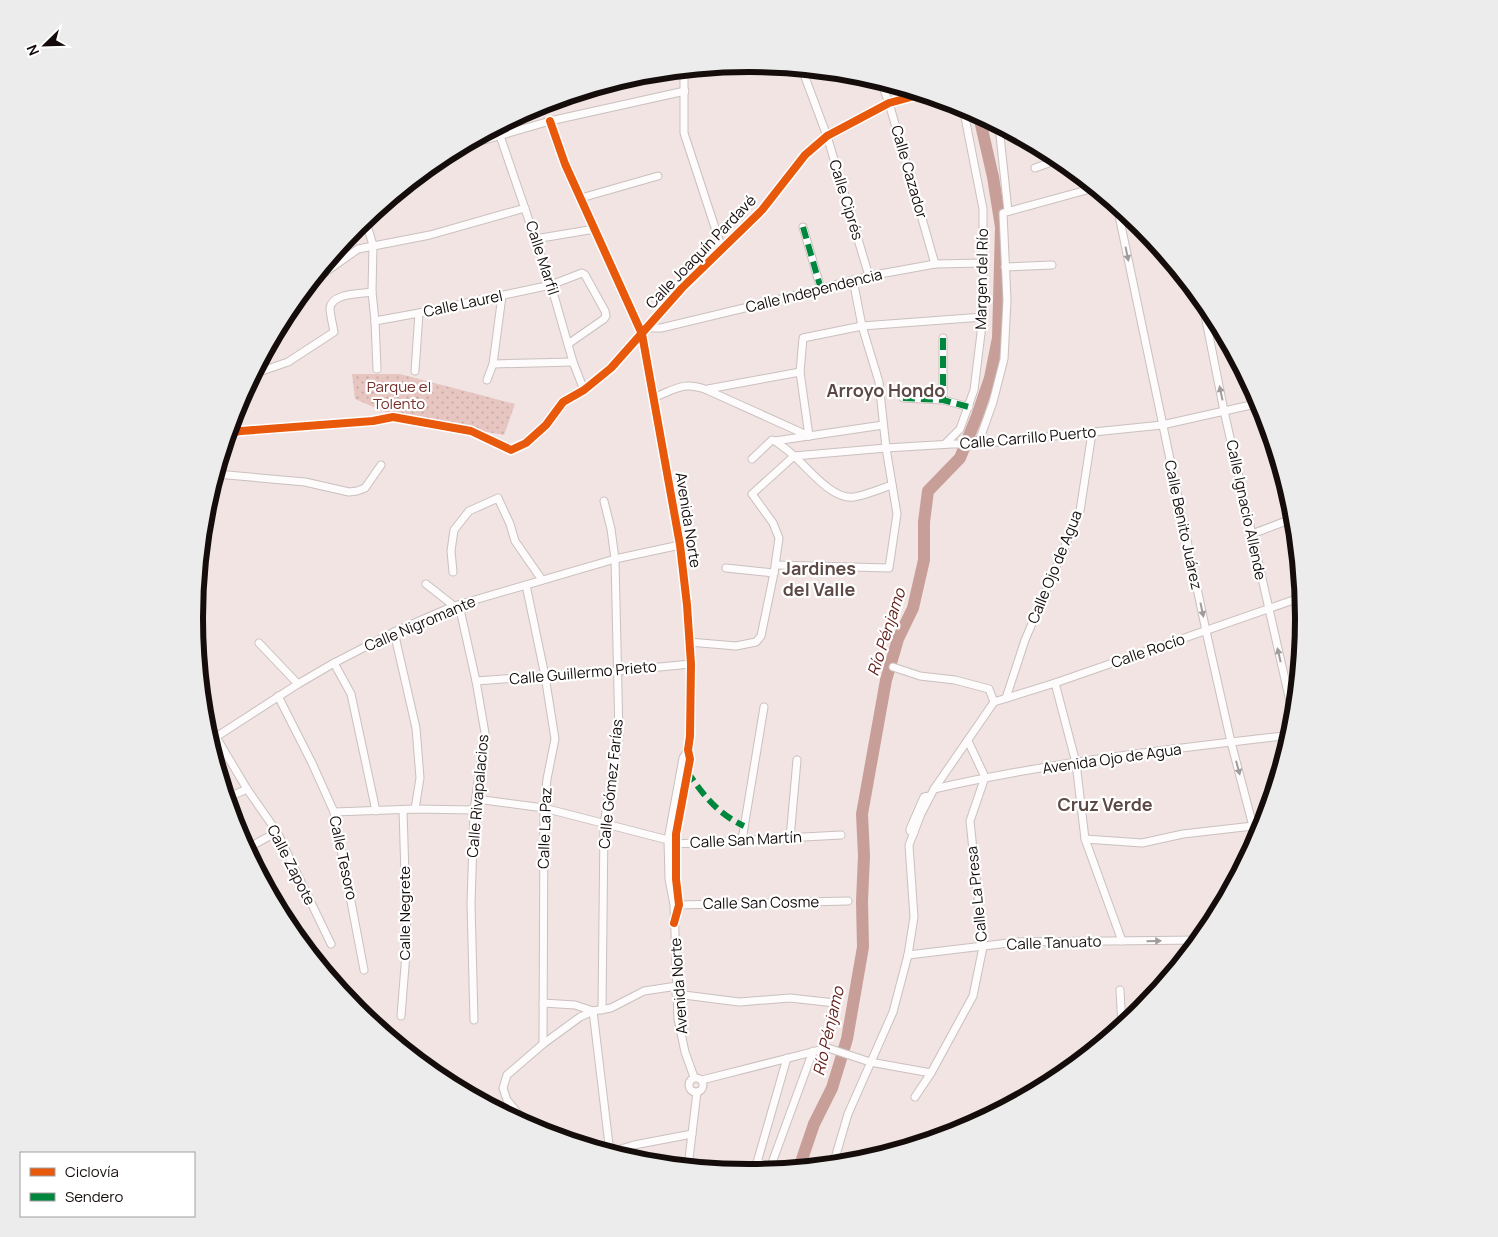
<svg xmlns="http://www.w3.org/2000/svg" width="1498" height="1237" font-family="Manrope,sans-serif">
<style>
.park{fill:url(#park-dots)}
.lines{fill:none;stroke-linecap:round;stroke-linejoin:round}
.river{stroke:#c89f98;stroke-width:12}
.minor-casing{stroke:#cac1bf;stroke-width:9}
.minor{stroke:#fdfbfb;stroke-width:7}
.quiet{stroke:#00873e;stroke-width:6;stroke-dasharray:12 6;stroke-linecap:butt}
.cycleway-casing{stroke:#fff;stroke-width:11}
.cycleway{stroke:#e8590c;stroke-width:8}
.oneway{fill:#a09c9b}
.labels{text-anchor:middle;stroke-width:4.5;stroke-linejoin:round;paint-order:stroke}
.street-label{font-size:15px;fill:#150d0c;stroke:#fff}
.park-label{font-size:15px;fill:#75302a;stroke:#fff}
.water-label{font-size:16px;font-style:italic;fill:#64211c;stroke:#fff}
.quarter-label{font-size:18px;font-weight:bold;fill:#5c4946;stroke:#fff}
.rim{fill:none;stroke:#150d0c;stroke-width:6}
</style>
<defs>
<pattern id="park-dots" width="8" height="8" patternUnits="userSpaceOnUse" patternTransform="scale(1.25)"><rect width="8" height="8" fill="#e7c6c1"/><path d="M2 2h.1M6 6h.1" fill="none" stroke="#c5a9a5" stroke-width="1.8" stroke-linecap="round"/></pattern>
</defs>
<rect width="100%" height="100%" fill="#f1e4e2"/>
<path class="park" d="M 352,374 L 400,374 L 515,404 L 504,435 L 392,415 L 355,399 Z"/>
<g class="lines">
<path class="river" d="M 799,1168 L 814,1124 L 832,1088 L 847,1039 L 863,947 L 862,901 L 864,856 L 862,814 L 886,680 L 898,639 L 913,608 L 924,560 L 924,522 L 928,491 L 960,458 L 977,416 L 990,378 L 998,338 L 1001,227 L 993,177 L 979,116"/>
<g class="minor-casing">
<g id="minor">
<path d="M 802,69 L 827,136 L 869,276"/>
<path d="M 684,70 L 684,133 L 722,249"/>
<path d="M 881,82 L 889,103 L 935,264"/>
<path d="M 550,121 L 565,164 L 642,334 L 680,545 L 687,605 L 691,664 L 690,736 L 688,750 L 690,759 L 676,834 L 676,879 L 679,905 L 674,923"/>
<path d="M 999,126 L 1008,211"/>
<path d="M 497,127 L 551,285 L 573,362 L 584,390"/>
<path d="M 460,147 L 550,121 L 685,91"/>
<path d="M 1035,168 L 1060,159"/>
<path d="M 581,198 L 658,176"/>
<path d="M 1117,206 L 1206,631 L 1231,742 L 1253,826 L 1255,842"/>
<path d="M 365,219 L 373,245 L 372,292 L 375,321 L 377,369"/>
<path d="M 803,227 L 821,289"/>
<path d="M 535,239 L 595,229"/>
<path d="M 1005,267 L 1052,265"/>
<path d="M 310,283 L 358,249 L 430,235 L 525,208"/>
<path d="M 1202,300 L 1224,411 L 1294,719"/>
<path d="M 375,321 L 419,313 L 551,285 L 582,273 L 585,275 L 605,311 L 606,316 L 604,319 L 568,344"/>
<path d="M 647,328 L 661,328 L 761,304 L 869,276 L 935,264 L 983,263"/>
<path d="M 943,338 L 943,400"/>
<path d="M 493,364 L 573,362"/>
<path d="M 415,371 L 419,313"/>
<path d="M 253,374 L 288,362 L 334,332 C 333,325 330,315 330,308 C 332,293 360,294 372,292"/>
<path d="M 487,380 L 493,364 L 502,296"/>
<path d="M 708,389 L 800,372"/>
<path d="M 653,398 C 676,389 683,381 707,390 L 809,436"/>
<path d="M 903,398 L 943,400 L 969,407"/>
<path d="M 228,433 L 241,431 L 373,421 L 393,417 L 471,431 L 511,450 L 526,443 L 546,425 L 563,402 L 584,390 L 611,368 L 682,288 L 762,210 L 805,155 L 827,136 L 889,103 L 922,94"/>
<path d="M 809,436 L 800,372 L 803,338 L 862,326 L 983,317"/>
<path d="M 775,441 L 883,425"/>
<path d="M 945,444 L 960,429 L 974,390 L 983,317 L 983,209 L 963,107"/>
<path d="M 978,444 L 993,402 L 1004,359 L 1007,300 L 1003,213 L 1094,188"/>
<path d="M 752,459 L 772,440 L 775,441 C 782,446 788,450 794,456 C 809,469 832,500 854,497 C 867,495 880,489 892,485"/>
<path d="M 216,474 L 305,482 L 349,492 L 357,491 L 365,488 L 381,465"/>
<path d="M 1252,534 L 1294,518"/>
<path d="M 776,565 L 889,568 L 897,514 L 886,448 L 879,382 L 862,326 L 853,280"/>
<path d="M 726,568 L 774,573"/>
<path d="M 453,572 L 451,551 L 454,530 L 469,511 L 498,498 L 510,524 L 515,541 L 542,580"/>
<path d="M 426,584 L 454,606"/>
<path d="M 526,585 L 545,676 L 555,739 L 547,779 L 544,808 L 543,1044"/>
<path d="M 459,605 L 476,681 L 485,733 L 474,810 L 471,904 L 474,1020"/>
<path d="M 394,632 L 416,728 L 420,778 L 415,809"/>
<path d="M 689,642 L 736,646 L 756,642 L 761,636 L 774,573 L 779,538 L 773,523 L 752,494 L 794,456 L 886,448 L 952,444 L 978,444 L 1162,425 L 1260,403"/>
<path d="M 259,643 L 298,684"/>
<path d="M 334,663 L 351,694 L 376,811"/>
<path d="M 893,667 L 920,676 L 955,680 L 989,689 L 994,702"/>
<path d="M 476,681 L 618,671 L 691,664"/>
<path d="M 1055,683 L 1076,763 L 1085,839 L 1122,941"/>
<path d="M 278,696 L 312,763 L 334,812 L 364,970"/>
<path d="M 1006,698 L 1025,640 L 1080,511 L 1092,433"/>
<path d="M 994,702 L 1055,683 L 1302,597"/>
<path d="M 216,737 L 247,789 L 277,832 L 331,944"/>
<path d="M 209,740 L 216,737 L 298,684 L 334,663 L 394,632 L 454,606 L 615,559 L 680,545"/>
<path d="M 688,750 L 683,758 L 668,840 L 669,879 L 674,905 L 678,1019 L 685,1052 L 694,1077"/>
<path d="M 934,789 C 1051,762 1171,749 1291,735"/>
<path d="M 227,798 L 247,789"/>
<path d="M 476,799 L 544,808 L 668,840 L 675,844 L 841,835"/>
<path d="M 334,812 L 415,809 L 474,810"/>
<path d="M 914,833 L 910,831 L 910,829 L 924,797 L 930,796"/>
<path d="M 790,838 L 797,760"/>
<path d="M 1085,839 L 1142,843 L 1183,834 L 1253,826"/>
<path d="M 742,840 L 764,707"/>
<path d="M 246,849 L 277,832"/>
<path d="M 677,905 L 848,901"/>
<path d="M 908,955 L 1017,942 L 1200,940"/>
<path d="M 1120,990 L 1122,1027"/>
<path d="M 676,994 L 739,1002 L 790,998 L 835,1003"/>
<path d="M 543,1003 L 575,1005 L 593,1011"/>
<path d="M 602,1010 L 604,824 L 619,735 L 615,559 L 611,529 L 604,501"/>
<path d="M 593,1011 L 610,1153"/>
<path d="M 401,1016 L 407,941 L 403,810"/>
<path d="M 1084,1051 L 1093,1051"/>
<circle cx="696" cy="1085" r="7"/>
<path d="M 702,1080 L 828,1048 L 870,1062 L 931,1073"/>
<path d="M 915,1097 L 931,1073 L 973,996 L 983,947 L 970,821 L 985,777 L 968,741"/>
<path d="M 530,1128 L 507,1100 L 503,1088 L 507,1075 L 543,1044 L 580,1017 L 593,1011 L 611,1008 L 644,991 L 677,986"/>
<path d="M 608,1153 L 634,1145 L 692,1134"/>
<path d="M 833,1165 L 848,1114 L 893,1012 L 908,955 L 914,917 L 909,845 L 921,814 L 934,789 L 994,702"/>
<path d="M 688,1167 L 697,1092"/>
<path d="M 769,1171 L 813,1051"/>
<path d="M 754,1173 L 787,1058"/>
</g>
</g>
<use href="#minor" class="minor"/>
<g class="quiet">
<path d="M 803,227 L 821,289"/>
<path d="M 943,338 L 943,400"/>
<path d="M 903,398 L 943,400 L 969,407"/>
<path d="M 687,771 C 702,794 718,814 744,826"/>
</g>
<g class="cycleway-casing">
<g id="cycleway">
<path d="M 550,121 L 565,164 L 642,334 L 680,545 L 687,605 L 691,664 L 690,736 L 688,750 L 690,759 L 676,834 L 676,879 L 679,905 L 674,923"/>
<path d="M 228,433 L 241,431 L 373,421 L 393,417 L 471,431 L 511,450 L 526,443 L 546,425 L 563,402 L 584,390 L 611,368 L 682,288 L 762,210 L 805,155 L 827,136 L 889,103 L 922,94"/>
</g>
</g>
<use href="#cycleway" class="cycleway"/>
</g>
<defs><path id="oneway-solid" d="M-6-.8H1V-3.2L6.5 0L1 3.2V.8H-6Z" transform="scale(1.25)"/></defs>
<g class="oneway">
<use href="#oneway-solid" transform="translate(1127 254) rotate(78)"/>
<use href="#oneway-solid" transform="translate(1221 393) rotate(-102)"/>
<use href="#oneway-solid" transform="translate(1202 610) rotate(78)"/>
<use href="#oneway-solid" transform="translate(1279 655) rotate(-103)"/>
<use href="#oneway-solid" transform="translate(1238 768) rotate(75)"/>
<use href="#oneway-solid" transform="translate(1154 941) rotate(-1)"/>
</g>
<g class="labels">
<g class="street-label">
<text transform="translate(909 172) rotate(74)" y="5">Calle Cazador</text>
<text transform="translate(846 200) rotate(73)" y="5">Calle Ciprés</text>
<text transform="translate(701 252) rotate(-46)" y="5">Calle Joaquín Pardavé</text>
<text transform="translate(542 258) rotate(72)" y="5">Calle Marfil</text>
<text transform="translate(982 279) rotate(-89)" y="5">Margen del Río</text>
<text transform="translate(814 291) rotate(-14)" y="5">Calle Independencia</text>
<text transform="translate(463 304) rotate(-12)" y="5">Calle Laurel</text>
<text transform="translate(1028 438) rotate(-5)" y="5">Calle Carrillo Puerto</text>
<text transform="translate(1246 510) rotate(78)" y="5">Calle Ignacio Allende</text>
<text transform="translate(688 520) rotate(81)" y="5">Avenida Norte</text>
<text transform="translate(1183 525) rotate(78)" y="5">Calle Benito Juárez</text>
<text transform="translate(1055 567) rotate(-68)" y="5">Calle Ojo de Agua</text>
<text transform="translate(420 624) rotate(-23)" y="5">Calle Nigromante</text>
<text transform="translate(1148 651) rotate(-19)" y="5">Calle Rocío</text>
<text transform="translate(583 673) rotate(-5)" y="5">Calle Guillermo Prieto</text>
<text transform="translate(1112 759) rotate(-8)" y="5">Avenida Ojo de Agua</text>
<text transform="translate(611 784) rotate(-84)" y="5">Calle Gómez Farías</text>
<text transform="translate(478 796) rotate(-85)" y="5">Calle Rivapalacios</text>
<text transform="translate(545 828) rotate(-88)" y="5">Calle La Paz</text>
<text transform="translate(746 840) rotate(-3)" y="5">Calle San Martín</text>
<text transform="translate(343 858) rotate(78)" y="5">Calle Tesoro</text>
<text transform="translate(291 865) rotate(63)" y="5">Calle Zapote</text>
<text transform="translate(977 894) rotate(-96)" y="5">Calle La Presa</text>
<text transform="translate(761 903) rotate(-1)" y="5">Calle San Cosme</text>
<text transform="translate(405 913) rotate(-90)" y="5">Calle Negrete</text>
<text transform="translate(1054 943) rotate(-2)" y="5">Calle Tanuato</text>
<text transform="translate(679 986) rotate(-94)" y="5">Avenida Norte</text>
</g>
<g class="park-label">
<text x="399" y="392">Parque el<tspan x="399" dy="17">Tolento</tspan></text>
</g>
<g class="water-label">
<text transform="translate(886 632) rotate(-72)" y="6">Río Pénjamo</text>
<text transform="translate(828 1031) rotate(-77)" y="6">Río Pénjamo</text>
</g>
<g class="quarter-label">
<text x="886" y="397">Arroyo Hondo</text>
<text x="819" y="575">Jardines<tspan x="819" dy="21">del Valle</tspan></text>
<text x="1105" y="811">Cruz Verde</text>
</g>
</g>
<path d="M0 0H1498V1237H0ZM203 618a546 546 0 1 1 1092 0a546 546 0 1 1-1092 0Z" fill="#ececec" fill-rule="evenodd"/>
<path class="rim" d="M203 618a546 546 0 1 1 1092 0a546 546 0 1 1-1092 0Z"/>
<rect x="20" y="1152" width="175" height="65" fill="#ffffff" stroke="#a19e9e"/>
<rect x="30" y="1168" width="25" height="8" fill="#e8590c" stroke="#a19e9e"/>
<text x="65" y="1177" font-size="15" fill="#150d0c">Ciclovía</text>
<rect x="30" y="1193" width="25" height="8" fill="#00873e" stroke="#a19e9e"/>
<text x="65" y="1202" font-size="15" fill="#150d0c">Sendero</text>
<g transform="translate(45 45) rotate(247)" stroke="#ffffff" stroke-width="4" paint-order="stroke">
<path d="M0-4L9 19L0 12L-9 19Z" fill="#150d0c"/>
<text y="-8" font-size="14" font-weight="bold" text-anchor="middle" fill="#150d0c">N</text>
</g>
</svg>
